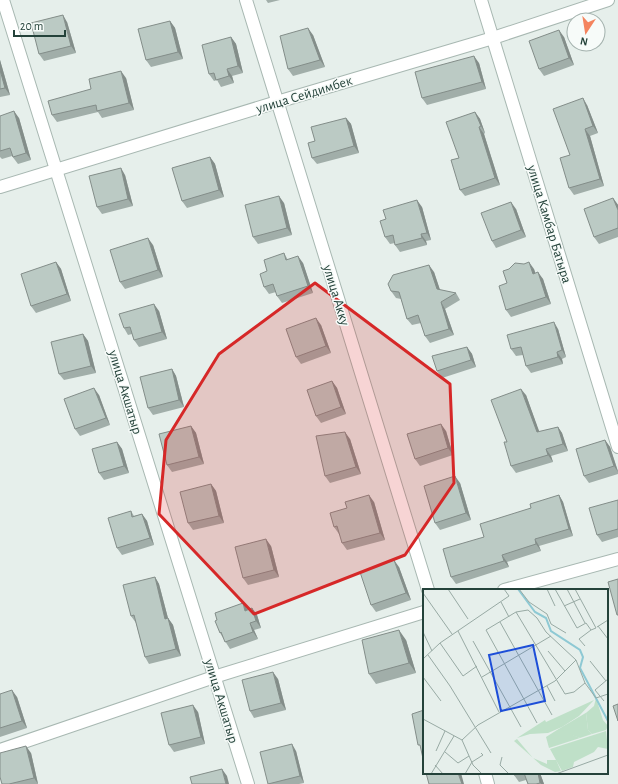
<svg xmlns="http://www.w3.org/2000/svg" width="618" height="784" font-family="'Alegreya Sans',sans-serif">
<style>
.lines{fill:none;stroke-linecap:round;stroke-linejoin:round}
.minor-casing{stroke:#a8b8b2;stroke-width:14}
.minor{stroke:#fff;stroke-width:12}
.wall{fill:#a1aea9}
.shaded-wall{fill:#838d89}
.building{fill:#bbcac4;stroke:#838d89}
.marked{fill:#d62828;fill-opacity:0.2;stroke:#d62828;stroke-width:3;stroke-linejoin:round}
.labels{text-anchor:middle;stroke-width:3;stroke-linejoin:round;paint-order:stroke}
.street-label{font-size:14px;fill:#24423a;stroke:#f7fbf9}
.inset-river{fill:none;stroke:#8ec9d4;stroke-width:2}
.inset-road{fill:none;stroke:#98aaa4;stroke-width:1}
.view{fill:#1d4ed8;fill-opacity:0.15;stroke:#1d4ed8;stroke-width:2}
.inset-edge{fill:none;stroke:#24423a;stroke-width:2}
</style>
<rect width="100%" height="100%" fill="#e6efeb"/>
<g class="lines">
<g class="minor-casing">
<g id="minor">
<path d="M 3,0 L 248,784"/>
<path d="M 246,0 L 428,590"/>
<path d="M 481,0 L 618,447"/>
<path d="M 0,187 L 277,102 L 493,38 L 608,0"/>
<path d="M 504,590 L 618,559"/>
<path d="M 0,750 L 214,677 L 424,612"/>
<path d="M 485,773 L 488,784"/>
</g>
</g>
<use href="#minor" class="minor"/>
</g>
<g class="wall">
<path d="M 266,0 L 280,0 L 268,3 Z"/>
<path d="M 170,21 L 175,28 L 183,59 L 151,67 L 146,60 Z"/>
<path d="M 67,22 L 76,53 L 44,61 L 39,54 Z"/>
<path d="M 313,35 L 325,67 L 293,76 L 288,69 Z"/>
<path d="M 231,37 L 236,44 L 243,73 L 232,76 L 234,83 L 221,87 L 217,80 L 214,81 L 209,74 Z"/>
<path d="M 564,37 L 574,65 L 544,76 L 539,69 Z"/>
<path d="M 0,60 L 10,95 L 0,97 Z"/>
<path d="M 479,63 L 486,89 L 427,105 L 422,98 Z"/>
<path d="M 126,78 L 134,110 L 102,118 L 98,112 L 57,122 L 52,115 Z"/>
<path d="M 587,105 L 598,133 L 590,136 L 604,186 L 574,195 L 569,188 L 570,155 Z"/>
<path d="M 475,112 L 480,119 L 485,133 L 484,134 L 500,185 L 465,196 L 460,190 L 459,158 Z"/>
<path d="M 0,116 L 19,118 L 31,160 L 18,164 L 12,156 L 2,159 L 0,157 Z"/>
<path d="M 346,118 L 351,124 L 359,153 L 317,164 L 312,158 L 315,141 Z"/>
<path d="M 210,157 L 215,164 L 224,197 L 187,208 L 182,201 Z"/>
<path d="M 125,175 L 133,206 L 102,214 L 97,207 Z"/>
<path d="M 613,198 L 618,205 L 618,237 L 599,244 L 594,237 Z"/>
<path d="M 284,203 L 292,235 L 258,244 L 253,237 Z"/>
<path d="M 422,207 L 431,240 L 426,241 L 427,245 L 400,252 L 395,245 L 395,243 L 390,244 L 385,237 Z"/>
<path d="M 516,209 L 526,237 L 496,248 L 492,241 Z"/>
<path d="M 153,245 L 163,277 L 125,289 L 120,282 Z"/>
<path d="M 284,253 L 288,260 L 303,263 L 313,293 L 282,303 L 277,296 L 276,292 L 269,294 L 264,287 L 267,271 Z"/>
<path d="M 56,262 L 61,269 L 71,301 L 36,313 L 31,306 Z"/>
<path d="M 534,269 L 535,273 L 543,279 L 551,304 L 511,317 L 506,310 L 507,283 Z"/>
<path d="M 434,272 L 440,290 L 456,293 L 460,300 L 445,309 L 454,335 L 430,343 L 425,336 L 421,323 L 412,325 L 407,319 L 401,299 L 396,298 L 391,291 Z"/>
<path d="M 159,311 L 167,339 L 139,347 L 134,340 L 132,334 L 128,335 L 124,328 Z"/>
<path d="M 321,325 L 331,353 L 301,364 L 296,357 Z"/>
<path d="M 558,329 L 566,357 L 562,359 L 563,364 L 531,373 L 526,366 L 523,355 L 516,356 L 511,349 Z"/>
<path d="M 83,334 L 88,341 L 96,373 L 64,380 L 59,374 Z"/>
<path d="M 467,347 L 472,354 L 476,367 L 442,378 L 437,371 Z"/>
<path d="M 172,369 L 176,376 L 184,407 L 153,415 L 148,408 Z"/>
<path d="M 332,381 L 337,388 L 346,414 L 321,423 L 316,416 Z"/>
<path d="M 99,395 L 110,425 L 80,436 L 75,429 Z"/>
<path d="M 526,395 L 539,432 L 558,427 L 562,433 L 568,451 L 551,456 L 553,462 L 516,473 L 511,466 L 507,442 Z"/>
<path d="M 191,426 L 196,433 L 204,464 L 172,472 L 167,465 Z"/>
<path d="M 446,431 L 453,455 L 420,466 L 415,459 Z"/>
<path d="M 350,439 L 361,474 L 330,483 L 325,476 Z"/>
<path d="M 605,440 L 610,447 L 618,471 L 618,474 L 589,483 L 584,476 Z"/>
<path d="M 117,442 L 122,449 L 129,473 L 104,480 L 99,473 Z"/>
<path d="M 460,483 L 471,520 L 440,530 L 435,523 Z"/>
<path d="M 211,484 L 216,491 L 224,523 L 193,530 L 188,523 Z"/>
<path d="M 559,495 L 563,502 L 573,536 L 539,546 L 541,551 L 507,562 L 509,567 L 456,584 L 451,577 L 484,537 L 531,508 Z"/>
<path d="M 618,500 L 618,537 L 602,542 L 597,535 Z"/>
<path d="M 374,502 L 385,540 L 347,550 L 342,543 L 340,534 L 339,534 L 334,527 Z"/>
<path d="M 131,511 L 134,516 L 142,514 L 147,521 L 154,545 L 122,555 L 117,548 Z"/>
<path d="M 271,546 L 279,577 L 248,585 L 243,578 Z"/>
<path d="M 399,567 L 411,600 L 376,612 L 371,605 Z"/>
<path d="M 155,577 L 159,584 L 168,618 L 173,625 L 181,656 L 149,664 L 145,657 L 136,623 L 131,616 Z"/>
<path d="M 252,608 L 257,615 L 261,628 L 254,630 L 258,639 L 230,649 L 220,633 L 248,610 Z"/>
<path d="M 406,640 L 416,673 L 376,684 L 369,674 Z"/>
<path d="M 278,679 L 286,710 L 254,718 L 250,711 Z"/>
<path d="M 0,694 L 17,697 L 27,728 L 0,737 Z"/>
<path d="M 198,712 L 205,744 L 174,752 L 169,745 Z"/>
<path d="M 296,751 L 304,783 L 299,784 L 268,784 Z"/>
<path d="M 31,753 L 38,784 L 2,784 Z"/>
<path d="M 513,773 L 540,773 L 544,784 L 528,784 L 526,780 L 519,782 L 514,775 Z"/>
</g>
<g class="shaded-wall">
<path d="M 63,15 L 67,22 L 76,53 L 71,46 Z"/>
<path d="M 170,21 L 175,28 L 183,59 L 178,52 Z"/>
<path d="M 308,28 L 313,35 L 325,67 L 320,60 Z"/>
<path d="M 559,30 L 564,37 L 574,65 L 569,58 Z"/>
<path d="M 231,37 L 236,44 L 243,73 L 238,66 Z"/>
<path d="M 474,56 L 479,63 L 486,89 L 482,82 Z"/>
<path d="M 0,60 L 10,95 L 5,88 L 0,70 Z"/>
<path d="M 227,69 L 232,76 L 234,83 L 229,76 Z"/>
<path d="M 121,71 L 126,78 L 134,110 L 129,103 Z"/>
<path d="M 583,98 L 587,105 L 598,133 L 593,126 Z"/>
<path d="M 14,111 L 19,118 L 31,160 L 26,153 Z"/>
<path d="M 475,112 L 480,119 L 485,133 L 481,126 Z"/>
<path d="M 346,118 L 351,124 L 359,153 L 354,146 Z"/>
<path d="M 479,127 L 484,134 L 500,185 L 495,178 Z"/>
<path d="M 585,129 L 590,136 L 604,186 L 600,179 Z"/>
<path d="M 210,157 L 215,164 L 224,197 L 219,190 Z"/>
<path d="M 121,168 L 125,175 L 133,206 L 128,199 Z"/>
<path d="M 279,196 L 284,203 L 292,235 L 287,228 Z"/>
<path d="M 613,198 L 618,205 L 618,210 Z"/>
<path d="M 417,200 L 422,207 L 431,240 L 427,233 Z"/>
<path d="M 511,202 L 516,209 L 526,237 L 521,230 Z"/>
<path d="M 421,234 L 426,241 L 427,245 L 422,238 Z"/>
<path d="M 148,238 L 153,245 L 163,277 L 158,270 Z"/>
<path d="M 298,256 L 303,263 L 313,293 L 308,286 Z"/>
<path d="M 56,262 L 61,269 L 71,301 L 67,294 Z"/>
<path d="M 529,262 L 534,269 L 538,281 L 533,274 Z"/>
<path d="M 429,265 L 434,272 L 442,296 L 437,289 Z"/>
<path d="M 538,272 L 543,279 L 551,304 L 546,297 Z"/>
<path d="M 441,302 L 445,309 L 454,335 L 449,329 Z"/>
<path d="M 154,304 L 159,311 L 167,339 L 162,332 Z"/>
<path d="M 316,318 L 321,325 L 331,353 L 326,346 Z"/>
<path d="M 554,322 L 558,329 L 566,357 L 562,350 Z"/>
<path d="M 83,334 L 88,341 L 96,373 L 91,366 Z"/>
<path d="M 467,347 L 472,354 L 476,367 L 471,360 Z"/>
<path d="M 557,352 L 562,359 L 563,364 L 558,357 Z"/>
<path d="M 172,369 L 176,376 L 184,407 L 179,400 Z"/>
<path d="M 332,381 L 337,388 L 346,414 L 341,407 Z"/>
<path d="M 94,388 L 99,395 L 110,425 L 106,418 Z"/>
<path d="M 521,389 L 526,395 L 542,439 L 537,432 Z"/>
<path d="M 441,424 L 446,431 L 453,455 L 448,448 Z"/>
<path d="M 191,426 L 196,433 L 204,464 L 199,457 Z"/>
<path d="M 558,427 L 562,433 L 568,451 L 563,444 Z"/>
<path d="M 345,432 L 350,439 L 361,474 L 356,467 Z"/>
<path d="M 605,440 L 610,447 L 618,472 L 614,466 Z"/>
<path d="M 117,442 L 122,449 L 129,473 L 124,466 Z"/>
<path d="M 546,449 L 551,456 L 553,462 L 548,455 Z"/>
<path d="M 455,476 L 460,483 L 471,520 L 466,513 Z"/>
<path d="M 211,484 L 216,491 L 224,523 L 219,516 Z"/>
<path d="M 369,495 L 374,502 L 385,540 L 380,533 Z"/>
<path d="M 559,495 L 563,502 L 573,536 L 569,529 Z"/>
<path d="M 142,514 L 147,521 L 154,545 L 150,538 Z"/>
<path d="M 266,539 L 271,546 L 279,577 L 274,570 Z"/>
<path d="M 535,539 L 539,546 L 541,551 L 536,544 Z"/>
<path d="M 502,555 L 507,562 L 509,567 L 504,561 Z"/>
<path d="M 394,560 L 399,567 L 411,600 L 406,593 Z"/>
<path d="M 155,577 L 159,584 L 170,626 L 165,619 Z"/>
<path d="M 243,603 L 248,610 L 245,611 Z"/>
<path d="M 252,608 L 257,615 L 261,628 L 256,621 Z"/>
<path d="M 168,618 L 173,625 L 181,656 L 176,649 Z"/>
<path d="M 250,623 L 254,630 L 258,639 L 253,632 Z"/>
<path d="M 399,630 L 406,640 L 416,673 L 409,663 Z"/>
<path d="M 273,672 L 278,679 L 286,710 L 281,703 Z"/>
<path d="M 12,690 L 17,697 L 27,728 L 22,721 Z"/>
<path d="M 193,705 L 198,712 L 205,744 L 201,737 Z"/>
<path d="M 292,744 L 296,751 L 304,783 L 300,776 Z"/>
<path d="M 26,746 L 31,753 L 38,784 L 34,778 Z"/>
<path d="M 222,769 L 227,776 L 229,784 L 226,784 Z"/>
<path d="M 458,773 L 461,773 L 464,784 L 462,784 Z"/>
<path d="M 538,773 L 540,773 L 544,784 L 541,784 L 540,783 Z"/>
</g>
<g class="building">
<path d="M 63,15 L 71,46 L 39,54 L 31,23 Z"/>
<path d="M 170,21 L 178,52 L 146,60 L 138,29 Z"/>
<path d="M 308,28 L 320,60 L 288,69 L 280,36 Z"/>
<path d="M 559,30 L 569,58 L 539,69 L 529,41 Z"/>
<path d="M 231,37 L 238,66 L 227,69 L 229,76 L 216,80 L 214,73 L 209,74 L 202,45 Z"/>
<path d="M 474,56 L 482,82 L 422,98 L 415,72 Z"/>
<path d="M 0,70 L 5,88 L 0,89 Z"/>
<path d="M 121,71 L 129,103 L 97,111 L 96,105 L 52,115 L 48,101 L 91,89 L 89,79 Z"/>
<path d="M 583,98 L 593,126 L 585,129 L 600,179 L 569,188 L 560,158 L 570,155 L 553,109 Z"/>
<path d="M 14,111 L 26,153 L 13,157 L 10,148 L 0,151 L 0,116 Z"/>
<path d="M 475,112 L 481,126 L 479,127 L 495,178 L 460,190 L 451,160 L 459,158 L 446,122 Z"/>
<path d="M 346,118 L 354,146 L 312,158 L 308,143 L 315,141 L 311,127 Z"/>
<path d="M 210,157 L 219,190 L 182,201 L 172,168 Z"/>
<path d="M 121,168 L 128,199 L 97,207 L 89,176 Z"/>
<path d="M 279,196 L 287,228 L 253,237 L 245,205 Z"/>
<path d="M 613,198 L 618,210 L 618,228 L 594,237 L 584,209 Z"/>
<path d="M 417,200 L 427,233 L 421,234 L 422,238 L 395,245 L 393,235 L 385,237 L 380,221 L 386,219 L 383,210 Z"/>
<path d="M 511,202 L 521,230 L 492,241 L 481,213 Z"/>
<path d="M 148,238 L 158,270 L 120,282 L 110,250 Z"/>
<path d="M 284,253 L 286,260 L 298,256 L 308,286 L 277,296 L 273,284 L 264,287 L 260,274 L 267,271 L 264,260 Z"/>
<path d="M 56,262 L 67,294 L 31,306 L 21,274 Z"/>
<path d="M 529,262 L 533,274 L 538,272 L 546,297 L 506,310 L 499,286 L 507,283 L 503,271 L 509,269 L 515,263 L 524,264 Z"/>
<path d="M 429,265 L 437,289 L 456,293 L 441,302 L 449,329 L 425,336 L 418,315 L 407,319 L 399,292 L 391,291 L 388,284 L 393,275 Z"/>
<path d="M 154,304 L 162,332 L 134,340 L 130,327 L 124,328 L 119,314 Z"/>
<path d="M 316,318 L 326,346 L 296,357 L 286,329 Z"/>
<path d="M 554,322 L 562,350 L 557,352 L 558,357 L 526,366 L 521,347 L 511,349 L 507,335 Z"/>
<path d="M 83,334 L 91,366 L 59,374 L 51,342 Z"/>
<path d="M 467,347 L 471,360 L 437,371 L 432,356 Z"/>
<path d="M 172,369 L 179,400 L 148,408 L 140,377 Z"/>
<path d="M 332,381 L 341,407 L 316,416 L 307,390 Z"/>
<path d="M 94,388 L 106,418 L 75,429 L 64,399 Z"/>
<path d="M 521,389 L 537,432 L 558,427 L 563,444 L 546,449 L 548,455 L 511,466 L 504,442 L 507,442 L 491,400 Z"/>
<path d="M 441,424 L 448,448 L 415,459 L 407,434 Z"/>
<path d="M 191,426 L 199,457 L 167,465 L 159,434 Z"/>
<path d="M 345,432 L 356,467 L 325,476 L 316,436 Z"/>
<path d="M 605,440 L 614,466 L 584,476 L 576,449 Z"/>
<path d="M 117,442 L 124,466 L 99,473 L 92,449 Z"/>
<path d="M 455,476 L 466,513 L 435,523 L 424,486 Z"/>
<path d="M 211,484 L 219,516 L 188,523 L 180,492 Z"/>
<path d="M 369,495 L 380,533 L 342,543 L 337,526 L 334,527 L 330,513 L 347,508 L 345,502 Z"/>
<path d="M 559,495 L 569,529 L 535,539 L 536,544 L 502,555 L 504,561 L 451,577 L 443,549 L 484,537 L 480,524 L 531,508 L 530,504 Z"/>
<path d="M 618,500 L 618,529 L 597,535 L 589,508 Z"/>
<path d="M 131,511 L 132,517 L 142,514 L 150,538 L 117,548 L 108,518 Z"/>
<path d="M 266,539 L 274,570 L 243,578 L 235,547 Z"/>
<path d="M 394,560 L 406,593 L 371,605 L 360,572 Z"/>
<path d="M 155,577 L 165,619 L 168,618 L 176,649 L 145,657 L 134,615 L 131,616 L 123,585 Z"/>
<path d="M 618,579 L 618,615 L 617,615 L 608,582 Z"/>
<path d="M 243,603 L 245,611 L 252,608 L 256,621 L 250,623 L 253,632 L 225,642 L 221,632 L 220,633 L 215,621 L 217,620 L 215,613 Z"/>
<path d="M 399,630 L 409,663 L 369,674 L 362,640 Z"/>
<path d="M 273,672 L 281,703 L 250,711 L 242,680 Z"/>
<path d="M 12,690 L 22,721 L 0,728 L 0,694 Z"/>
<path d="M 618,704 L 618,721 L 613,706 Z"/>
<path d="M 193,705 L 201,737 L 169,745 L 161,713 Z"/>
<path d="M 424,710 L 424,763 L 420,745 L 418,745 L 412,714 Z"/>
<path d="M 292,744 L 300,776 L 268,784 L 260,752 Z"/>
<path d="M 26,746 L 34,778 L 9,784 L 2,784 L 0,777 L 0,753 Z"/>
<path d="M 222,769 L 226,784 L 192,784 L 190,777 Z"/>
<path d="M 426,773 L 458,773 L 462,784 L 429,784 Z"/>
<path d="M 513,773 L 521,773 L 514,775 Z"/>
<path d="M 524,773 L 538,773 L 540,783 L 536,784 L 528,784 Z"/>
</g>
<path class="marked" d="M 315,283 L 450,384 L 454,483 L 405,555 L 254,614 L 159,514 L 166,440 L 219,354 Z"/>
<g class="labels">
<g class="street-label">
<text transform="translate(304 94) rotate(-17)" y="5">улица Сейдимбек</text>
<text transform="translate(550 224) rotate(73)" y="5">улица Камбар Батыра</text>
<text transform="translate(337 295) rotate(73)" y="5">улица Акку</text>
<text transform="translate(126 392) rotate(73)" y="5">улица Акшатыр</text>
<text transform="translate(222 701) rotate(73)" y="5">улица Акшатыр</text>
</g>
</g>
<g transform="translate(423 589)">
<rect width="185" height="185" fill="#e6efeb"/>
<path d="M 166,122 L 163,124 L 165,141 L 169,145 L 157,149 L 134,141 Z" fill="#bfe0c8"/>
<path d="M 173,109 L 180,131 L 185,137 L 183,141 L 169,145 L 165,141 L 163,124 L 171,117 ZM 134,141 L 138,141 L 157,149 L 126,159 L 123,148 ZM 183,142 L 185,160 L 175,158 L 171,163 L 151,173 L 150,178 L 139,182 L 127,160 ZM 94,150 L 110,169 L 124,175 L 124,171 L 133,171 L 138,182 L 132,183 L 118,176 L 91,152 Z" fill="#bfe0c8"/>
<path d="M 171,111 L 156,127 L 139,138 L 125,144 L 107,145 L 94,149 L 122,131 L 123,133 Z" fill="#bfe0c8"/>
<path class="inset-river" d="M 95,0 L 112,23 L 123,29 L 128,42 L 157,61 L 160,68 L 157,79 L 185,132"/>
<path class="inset-road" d="M 25,0 L 45,30M 96,0 L 106,13 L 124,25 L 128,35 L 143,44M 124,0 L 132,17M 132,0 L 154,39 L 163,34 L 168,41 L 173,39 L 152,0M 144,0 L 162,34M 0,4 L 29,45M 78,13 L 86,28M 141,17 L 157,10M 93,23 L 142,105 L 151,103 L 162,94 L 153,71 L 123,43 L 114,29 L 105,21 L 93,23 L 63,41 L 114,134M 77,33 L 129,126M 175,37 L 185,50M 174,38 L 185,31M 35,42 L 76,123M 0,43 L 9,62M 50,52 L 98,138M 17,54 L 40,87 L 54,77M 162,57 L 156,50 L 168,41M 125,62 L 142,82M 5,66 L 27,97 L 68,164M 0,70 L 17,54 L 86,7 L 81,0M 167,72 L 183,92M 0,88 L 18,112M 59,88 L 128,47M 162,94 L 173,109 L 185,105M 124,97 L 132,112M 181,112 L 172,101 L 185,90M 0,130 L 39,151 L 50,176 L 59,185M 39,151 L 55,136 L 132,92 L 153,71M 13,162 L 22,142M 22,163 L 35,174 L 46,167M 79,168 L 77,176 L 86,185M 12,176 L 20,185M 8,185 L 31,147M 42,185 L 49,173 L 60,166 L 58,164M 133,185 L 185,166"/>
<path class="view" d="M 110,56 L 122,112 L 78,122 L 66,66 Z"/>
<rect width="185" height="185" class="inset-edge"/>
</g>
<g transform="translate(586 32) rotate(192)"><circle r="19" fill="#f7fbf9" stroke="#a3b1ad"/>
<path d="M0-3L7 15L0 10L-7 15Z" fill="#f4845f"/>
<text y="-6" font-size="11" font-weight="bold" text-anchor="middle" fill="#24423a">N</text>
</g>
<path d="M14 30v6h51v-6" fill="none" stroke="#24423a" stroke-width="2"/>
<text x="20" y="30" font-size="12" fill="#24423a" stroke="#f7fbf9" stroke-width="3" paint-order="stroke">20 m</text>
</svg>
